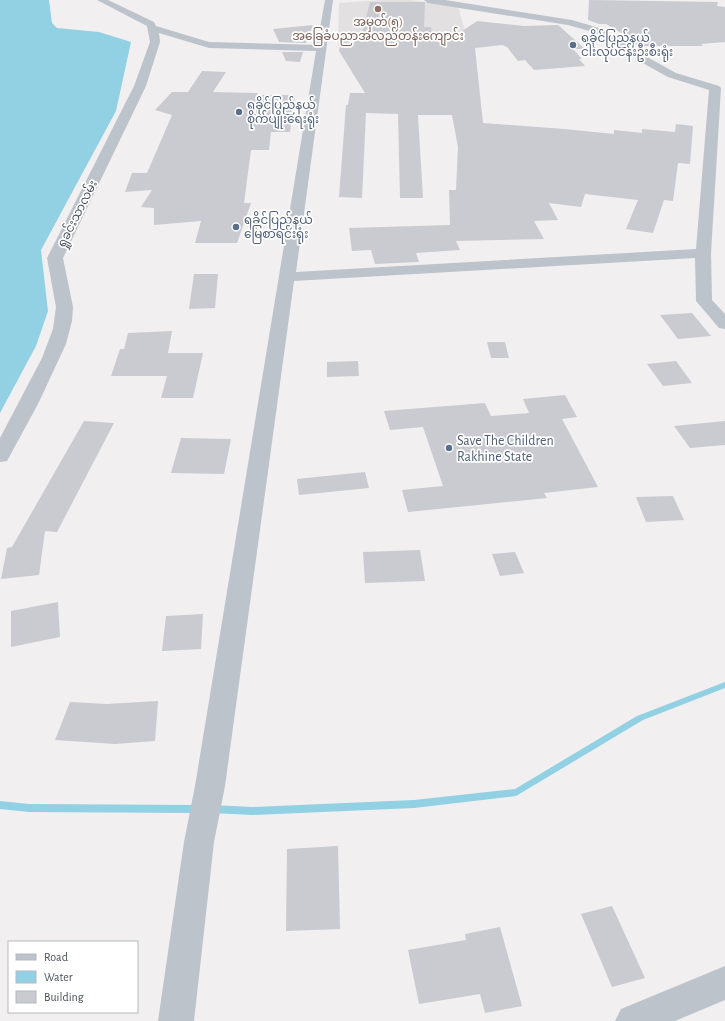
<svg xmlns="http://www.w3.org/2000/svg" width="725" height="1021" font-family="'Alegreya Sans','Noto Sans Myanmar',sans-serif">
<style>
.education{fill:#e2e0e0}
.water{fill:#92d0e4}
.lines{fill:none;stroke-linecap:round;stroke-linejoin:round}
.stream{fill:#92d0e4;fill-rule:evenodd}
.building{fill:#c9cbd1}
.minor{fill:#bcc3ca;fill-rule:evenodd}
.education-dot{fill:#8d6e63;stroke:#fff;stroke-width:1.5}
.service-dot{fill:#5c6f8a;stroke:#fff;stroke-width:1.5}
.labels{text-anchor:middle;stroke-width:3.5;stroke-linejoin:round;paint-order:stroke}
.far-education-label{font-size:12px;fill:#785e54;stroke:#fff}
.far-service-label{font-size:12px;fill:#4e5e75;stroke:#fff;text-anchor:start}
.far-street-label{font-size:12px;fill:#49515a;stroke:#fff}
.service-label{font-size:14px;fill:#4e5e75;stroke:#fff;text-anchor:start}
</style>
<rect width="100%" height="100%" fill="#f1efef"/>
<path class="education" d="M 381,0 L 411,0 L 458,7 L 466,34 L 338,46 L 339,3 Z"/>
<path class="water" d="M 0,0 L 49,0 L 52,23 L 57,28 L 99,32 L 131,42 L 116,111 L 41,250 L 48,311 L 36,346 L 0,413 Z"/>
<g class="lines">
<g class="stream">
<path d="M 725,682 L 725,688 L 643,720 L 516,796 L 414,808 L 252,815 L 212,813 L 209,812 L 208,809 L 209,806 L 212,805 L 252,807 L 414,800 L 515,789 L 637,716 Z"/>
<path d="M 0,801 L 29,804 L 197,805 L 200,806 L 201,809 L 200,812 L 197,813 L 29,812 L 0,809 Z"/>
</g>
</g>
<g class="building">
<path d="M 589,0 L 718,2 L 717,6 L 725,7 L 725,42 L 701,44 L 703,46 L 638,46 L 631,39 L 606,24 L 599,24 L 588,20 Z"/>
<path d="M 370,2 L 425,2 L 424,27 L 431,27 L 432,39 L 455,36 L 477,21 L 524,26 L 558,25 L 585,49 L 573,49 L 582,59 L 579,59 L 585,66 L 534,70 L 525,60 L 518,61 L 507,47 L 502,45 L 475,48 L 483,123 L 564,129 L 614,134 L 614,130 L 642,133 L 642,129 L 675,132 L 676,124 L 693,126 L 690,164 L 678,163 L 673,201 L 664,200 L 653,233 L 626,229 L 638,200 L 585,194 L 581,207 L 549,203 L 558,220 L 534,221 L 544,239 L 456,241 L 460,250 L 416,253 L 419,262 L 375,264 L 371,250 L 352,251 L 349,228 L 450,225 L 449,190 L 456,190 L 458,147 L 452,115 L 418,115 L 423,198 L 400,198 L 398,114 L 366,113 L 362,198 L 339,197 L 346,105 L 348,105 L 350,93 L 365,93 L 339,51 L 342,33 L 362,33 Z"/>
<path d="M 313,25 L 306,43 L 279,42 L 273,29 Z"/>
<path d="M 282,52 L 303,52 L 300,62 L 286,61 Z"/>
<path d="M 202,71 L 226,72 L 213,92 L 258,93 L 257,95 L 295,95 L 290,132 L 271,132 L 269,150 L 251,150 L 244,203 L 251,203 L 237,243 L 195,243 L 201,221 L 154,225 L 154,208 L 141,207 L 152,190 L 125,192 L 132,173 L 147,173 L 172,115 L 155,110 L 172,92 L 188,92 Z"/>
<path d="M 194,274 L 218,274 L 215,308 L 189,309 Z"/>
<path d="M 692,313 L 711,336 L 678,339 L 660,315 Z"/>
<path d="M 172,331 L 168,353 L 203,353 L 193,398 L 161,398 L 167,376 L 111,376 L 120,349 L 124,349 L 128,333 Z"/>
<path d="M 487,342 L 505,342 L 509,358 L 491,358 Z"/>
<path d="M 358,361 L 359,376 L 327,377 L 327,362 Z"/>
<path d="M 676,361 L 692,383 L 663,386 L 647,364 Z"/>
<path d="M 565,395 L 577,417 L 562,419 L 598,487 L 544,493 L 547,498 L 408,512 L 402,490 L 443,486 L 423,427 L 390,430 L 384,411 L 485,403 L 491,416 L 529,413 L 523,399 Z"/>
<path d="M 84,421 L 114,423 L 57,532 L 45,531 L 39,575 L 1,579 L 7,548 L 12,547 Z"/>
<path d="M 725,421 L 725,445 L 690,448 L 674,426 Z"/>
<path d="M 181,438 L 231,439 L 224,474 L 171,473 Z"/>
<path d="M 365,472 L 369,488 L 299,495 L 297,479 Z"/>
<path d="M 673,496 L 684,520 L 646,522 L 636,497 Z"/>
<path d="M 420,550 L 425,581 L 365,583 L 363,552 Z"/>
<path d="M 515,552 L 524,573 L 500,576 L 492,554 Z"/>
<path d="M 58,602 L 60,637 L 11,647 L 11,611 Z"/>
<path d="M 203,614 L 201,649 L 162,651 L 166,616 Z"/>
<path d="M 158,701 L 155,741 L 115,744 L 55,740 L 70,702 L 107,704 Z"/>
<path d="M 338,846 L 340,929 L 286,931 L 287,849 Z"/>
<path d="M 612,906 L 645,978 L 612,987 L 581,914 Z"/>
<path d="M 500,927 L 522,1006 L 485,1013 L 480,994 L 419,1004 L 408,950 L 466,940 L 465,934 Z"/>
</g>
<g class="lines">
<g class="minor">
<path d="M 97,0 L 108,0 L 154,22 L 156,26 L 209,42 L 317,45 L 325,0 L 333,0 L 296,272 L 696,249 L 709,90 L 668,77 L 639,61 L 617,44 L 593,32 L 568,25 L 428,3 L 424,0 L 445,0 L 572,20 L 599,28 L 625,40 L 647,57 L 676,73 L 719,86 L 721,88 L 711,253 L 712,300 L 725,314 L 725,329 L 719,328 L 696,301 L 695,258 L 294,281 L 225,786 L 214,842 L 194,1021 L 158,1021 L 184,842 L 195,786 L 316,51 L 209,48 L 159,33 L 160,42 L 146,86 L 63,258 L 73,307 L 72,321 L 66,344 L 38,404 L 7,461 L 0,462 L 0,438 L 42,358 L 53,329 L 56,307 L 47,258 L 134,86 L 150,42 L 147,26 Z"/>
<path d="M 725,966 L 725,1000 L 675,1021 L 615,1021 L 621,1009 Z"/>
</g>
</g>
<circle class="education-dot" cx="378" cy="9" r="4"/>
<g class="service-dot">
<circle cx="573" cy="45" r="4"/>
<circle cx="239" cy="112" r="4"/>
<circle cx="236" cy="227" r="4"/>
<circle cx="449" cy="448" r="4"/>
</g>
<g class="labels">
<g class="far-education-label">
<text x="378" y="26">အမှတ်(၅)<tspan x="378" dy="14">အခြေခံပညာအလည်တန်းကျောင်း</tspan></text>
</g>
<g class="far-service-label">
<text x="581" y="42">ရခိုင်ပြည်နယ်<tspan x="581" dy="14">ငါးလုပ်ငန်းဦးစီးရုံး</tspan></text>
<text x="247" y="109">ရခိုင်ပြည်နယ်<tspan x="247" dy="14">စိုက်ပျိုးရေးရုံး</tspan></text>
<text x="244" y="224">ရခိုင်ပြည်နယ်<tspan x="244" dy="14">မြေစာရင်းရုံး</tspan></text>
</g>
<g class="far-street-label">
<text transform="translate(77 214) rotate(-63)" y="4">ရှုခင်းသာလမ်း</text>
</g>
<g class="service-label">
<text x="457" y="445">Save The Children<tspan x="457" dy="16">Rakhine State</tspan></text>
</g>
</g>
<rect x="8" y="941" width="130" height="72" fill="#ffffff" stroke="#b6b9bd"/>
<rect x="16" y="954" width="20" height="6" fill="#bcc3ca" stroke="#b6b9bd"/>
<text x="44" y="961" font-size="12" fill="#49515a">Road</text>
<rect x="16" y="971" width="20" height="12" fill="#92d0e4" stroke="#b6b9bd"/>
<text x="44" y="981" font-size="12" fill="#49515a">Water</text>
<rect x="16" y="991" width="20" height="12" fill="#c9cbd1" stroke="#b6b9bd"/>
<text x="44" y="1001" font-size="12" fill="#49515a">Building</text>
</svg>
